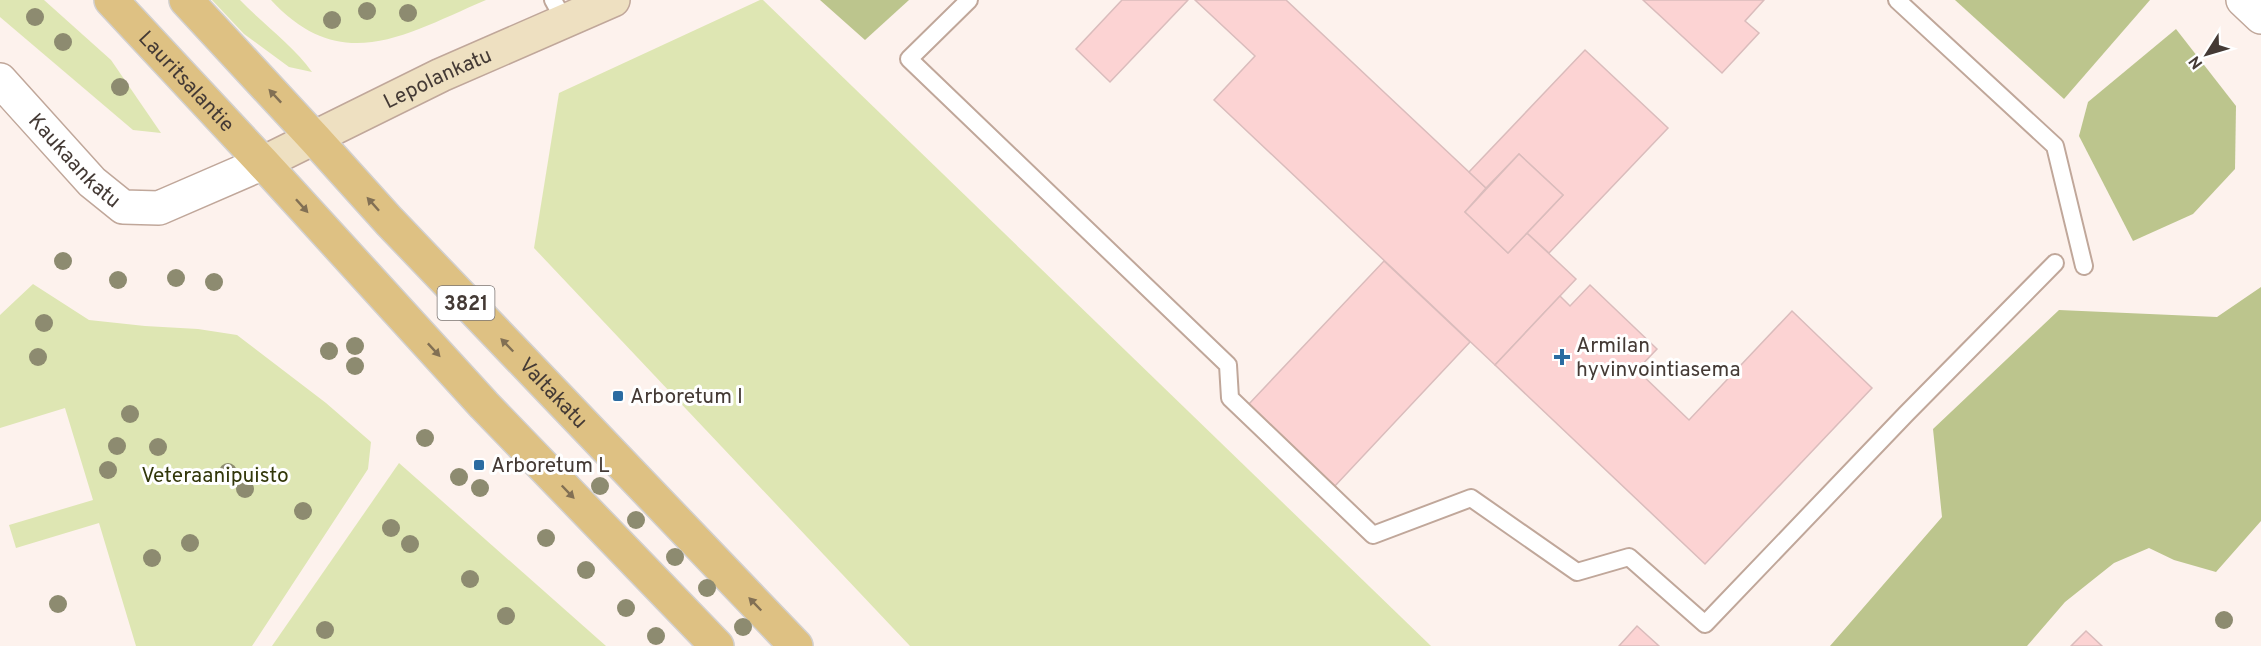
<svg xmlns="http://www.w3.org/2000/svg" width="2261" height="646" font-family="Overpass,sans-serif">
<style>
.green{fill:#dee6b3}
.forest{fill:#bcc58d}
.building{fill:#fcd3d3;stroke:#dabcbc;stroke-width:1.5}
.lines{fill:none;stroke-linecap:round;stroke-linejoin:round}
.service-casing{stroke:#c0a79a;stroke-width:20}
.tertiary-casing{stroke:#c0a79a;stroke-width:36}
.secondary-casing{stroke:#c0a79a;stroke-width:36}
.primary-casing{stroke:#d2d0cf;stroke-width:36}
.service{stroke:#fff;stroke-width:16}
.tertiary{stroke:#fff;stroke-width:33}
.secondary{stroke:#eee0c1;stroke-width:33}
.primary{stroke:#dec183;stroke-width:33}
.tree{fill:#8d8b70}
.oneway{fill:#827054}
.poi-dot{fill:#2b6ba1;stroke:#fff;stroke-width:2}
.labels{text-anchor:middle;stroke-width:6;stroke-linejoin:round;paint-order:stroke}
.shield{fill:#fff;stroke:#7c7572;stroke-width:1.5}
.shield-label{font-size:20px;font-weight:bold;fill:#443a35}
.street-label{font-size:21px;fill:#443a35;stroke:#fff}
.poi-label{font-size:21px;fill:#443a35;stroke:#fff;text-anchor:start}
.park-label{font-size:21px;fill:#32370a;stroke:#fff}
</style>
<rect width="100%" height="100%" fill="#fdf2ed"/>
<g class="green">
<path d="M 0,0 L 44,0 L 111,60 L 161,133 L 133,130 L 0,17 Z"/>
<path d="M 212,0 L 240,0 C 263,24 294,46 312,72 L 289,67 L 244,34 Z"/>
<path d="M 271,0 L 486,0 C 406,34 342,77 271,0 Z"/>
<path d="M 760,0 L 763,0 L 1431,646 L 910,646 L 534,248 L 559,93 Z"/>
<path d="M 33,284 L 89,320 L 145,326 L 198,329 L 237,335 L 326,403 L 371,442 L 368,469 L 252,646 L 136,646 L 99,523 L 16,548 L 9,525 L 93,500 L 65,408 L 0,428 L 0,315 Z"/>
<path d="M 399,463 L 606,646 L 272,646 Z"/>
</g>
<g class="forest">
<path d="M 820,0 L 909,0 L 865,40 Z"/>
<path d="M 1955,0 L 2150,0 L 2064,99 Z"/>
<path d="M 2176,29 L 2236,106 L 2235,169 L 2193,214 L 2133,241 L 2079,136 L 2088,102 Z"/>
<path d="M 2261,287 L 2261,521 L 2216,572 L 2174,560 L 2149,548 L 2114,563 L 2065,602 L 2027,646 L 1830,646 L 1942,517 L 1933,429 L 2059,310 L 2217,317 Z"/>
</g>
<g class="building">
<path d="M 1122,0 L 1188,0 L 1110,82 L 1076,49 Z"/>
<path d="M 1195,0 L 1286,0 L 1486,188 L 1465,212 L 1508,253 L 1527,233 L 1576,279 L 1495,365 L 1214,100 L 1255,56 Z"/>
<path d="M 1643,0 L 1764,0 L 1745,21 L 1759,33 L 1722,73 Z"/>
<path d="M 1585,50 L 1668,128 L 1549,253 L 1527,233 L 1563,195 L 1519,154 L 1486,188 L 1469,172 Z"/>
<path d="M 1519,154 L 1563,195 L 1508,253 L 1465,212 Z"/>
<path d="M 1384,261 L 1470,342 L 1334,487 L 1248,405 Z"/>
<path d="M 1590,285 L 1657,349 L 1637,370 L 1689,420 L 1792,311 L 1872,388 L 1705,564 L 1495,365 L 1560,296 L 1570,306 Z"/>
<path d="M 1637,626 L 1659,646 L 1619,646 Z"/>
<path d="M 2086,631 L 2102,646 L 2071,646 Z"/>
</g>
<g class="lines">
<g class="service-casing">
<g id="service">
<path d="M 553,0 L 564,20"/>
<path d="M 969,0 L 909,59 L 1228,365 L 1230,398 L 1373,535 L 1471,498 L 1577,572 L 1629,557 L 1705,624 L 1906,414 L 2055,263"/>
<path d="M 1897,0 L 2055,146 L 2084,266"/>
</g>
</g>
<g class="tertiary-casing">
<g id="tertiary">
<path d="M 2243,0 L 2261,17"/>
<path id="s1" d="M 0,80 L 92,182 L 123,207 L 159,208 L 263,163"/>
</g>
</g>
<g class="secondary-casing">
<g id="secondary">
<path id="s2" d="M 263,163 L 441,75 L 613,0"/>
</g>
</g>
<g class="primary-casing">
<g id="primary">
<path id="s3" d="M 111,0 L 263,163 L 484,405 L 717,646"/>
<path id="s4" d="M 186,0 L 315,139 L 389,221 L 796,646"/>
</g>
</g>
<use href="#service" class="service"/>
<use href="#tertiary" class="tertiary"/>
<use href="#secondary" class="secondary"/>
<use href="#primary" class="primary"/>
</g>
<g class="tree">
<circle cx="367" cy="11" r="9"/>
<circle cx="408" cy="13" r="9"/>
<circle cx="35" cy="17" r="9"/>
<circle cx="332" cy="20" r="9"/>
<circle cx="63" cy="42" r="9"/>
<circle cx="120" cy="87" r="9"/>
<circle cx="63" cy="261" r="9"/>
<circle cx="176" cy="278" r="9"/>
<circle cx="118" cy="280" r="9"/>
<circle cx="214" cy="282" r="9"/>
<circle cx="44" cy="323" r="9"/>
<circle cx="355" cy="346" r="9"/>
<circle cx="329" cy="351" r="9"/>
<circle cx="38" cy="357" r="9"/>
<circle cx="355" cy="366" r="9"/>
<circle cx="130" cy="414" r="9"/>
<circle cx="425" cy="438" r="9"/>
<circle cx="117" cy="446" r="9"/>
<circle cx="158" cy="447" r="9"/>
<circle cx="108" cy="470" r="9"/>
<circle cx="228" cy="472" r="9"/>
<circle cx="459" cy="477" r="9"/>
<circle cx="600" cy="486" r="9"/>
<circle cx="480" cy="488" r="9"/>
<circle cx="245" cy="489" r="9"/>
<circle cx="303" cy="511" r="9"/>
<circle cx="636" cy="520" r="9"/>
<circle cx="391" cy="528" r="9"/>
<circle cx="546" cy="538" r="9"/>
<circle cx="190" cy="543" r="9"/>
<circle cx="410" cy="544" r="9"/>
<circle cx="675" cy="557" r="9"/>
<circle cx="152" cy="558" r="9"/>
<circle cx="586" cy="570" r="9"/>
<circle cx="470" cy="579" r="9"/>
<circle cx="707" cy="588" r="9"/>
<circle cx="58" cy="604" r="9"/>
<circle cx="626" cy="608" r="9"/>
<circle cx="506" cy="616" r="9"/>
<circle cx="2224" cy="620" r="9"/>
<circle cx="743" cy="627" r="9"/>
<circle cx="325" cy="630" r="9"/>
<circle cx="656" cy="636" r="9"/>
</g>
<defs><path id="oneway-solid" d="M-6-.8H1V-3.2L6.5 0L1 3.2V.8H-6Z" transform="scale(1.5)"/></defs>
<g class="oneway">
<use href="#oneway-solid" transform="translate(275 96) rotate(-133)"/>
<use href="#oneway-solid" transform="translate(373 204) rotate(-132)"/>
<use href="#oneway-solid" transform="translate(302 206) rotate(48)"/>
<use href="#oneway-solid" transform="translate(507 345) rotate(-134)"/>
<use href="#oneway-solid" transform="translate(434 350) rotate(47)"/>
<use href="#oneway-solid" transform="translate(568 492) rotate(46)"/>
<use href="#oneway-solid" transform="translate(755 604) rotate(-134)"/>
</g>
<g class="poi-dot">
<path d="M1559 348h6v6h6v6h-6v6h-6v-6h-6v-6h6z"/>
<rect x="612" y="390" width="12" height="12" rx="3"/>
<rect x="473" y="459" width="12" height="12" rx="3"/>
</g>
<g class="labels">
<rect class="shield" x="437.5" y="286" width="57" height="34" rx="4.5"/>
<g class="shield-label">
<text x="466" y="310">3821</text>
</g>
<g class="street-label">
<text dy="7" stroke="none"><textPath href="#s2" startOffset="194">Lepolankatu</textPath></text>
<text dy="7" stroke="none"><textPath href="#s3" startOffset="111">Lauritsalantie</textPath></text>
<text dy="7" stroke="none"><textPath href="#s1" startOffset="110">Kaukaankatu</textPath></text>
<text dy="7" stroke="none"><textPath href="#s4" startOffset="538">Valtakatu</textPath></text>
</g>
<g class="poi-label">
<text x="1576" y="352">Armilan<tspan x="1576" dy="24">hyvinvointiasema</tspan></text>
<text x="630" y="403">Arboretum I</text>
<text x="491" y="472">Arboretum L</text>
</g>
<g class="park-label">
<text x="215" y="482">Veteraanipuisto</text>
</g>
</g>
<g transform="translate(2207 54) rotate(233)" stroke="#ffffff" stroke-width="4.5" paint-order="stroke">
<path d="M0-4.5L10 22L0 15L-10 22Z" fill="#443a35"/>
<text y="-9" font-size="16" font-weight="bold" text-anchor="middle" fill="#443a35">N</text>
</g>
</svg>
